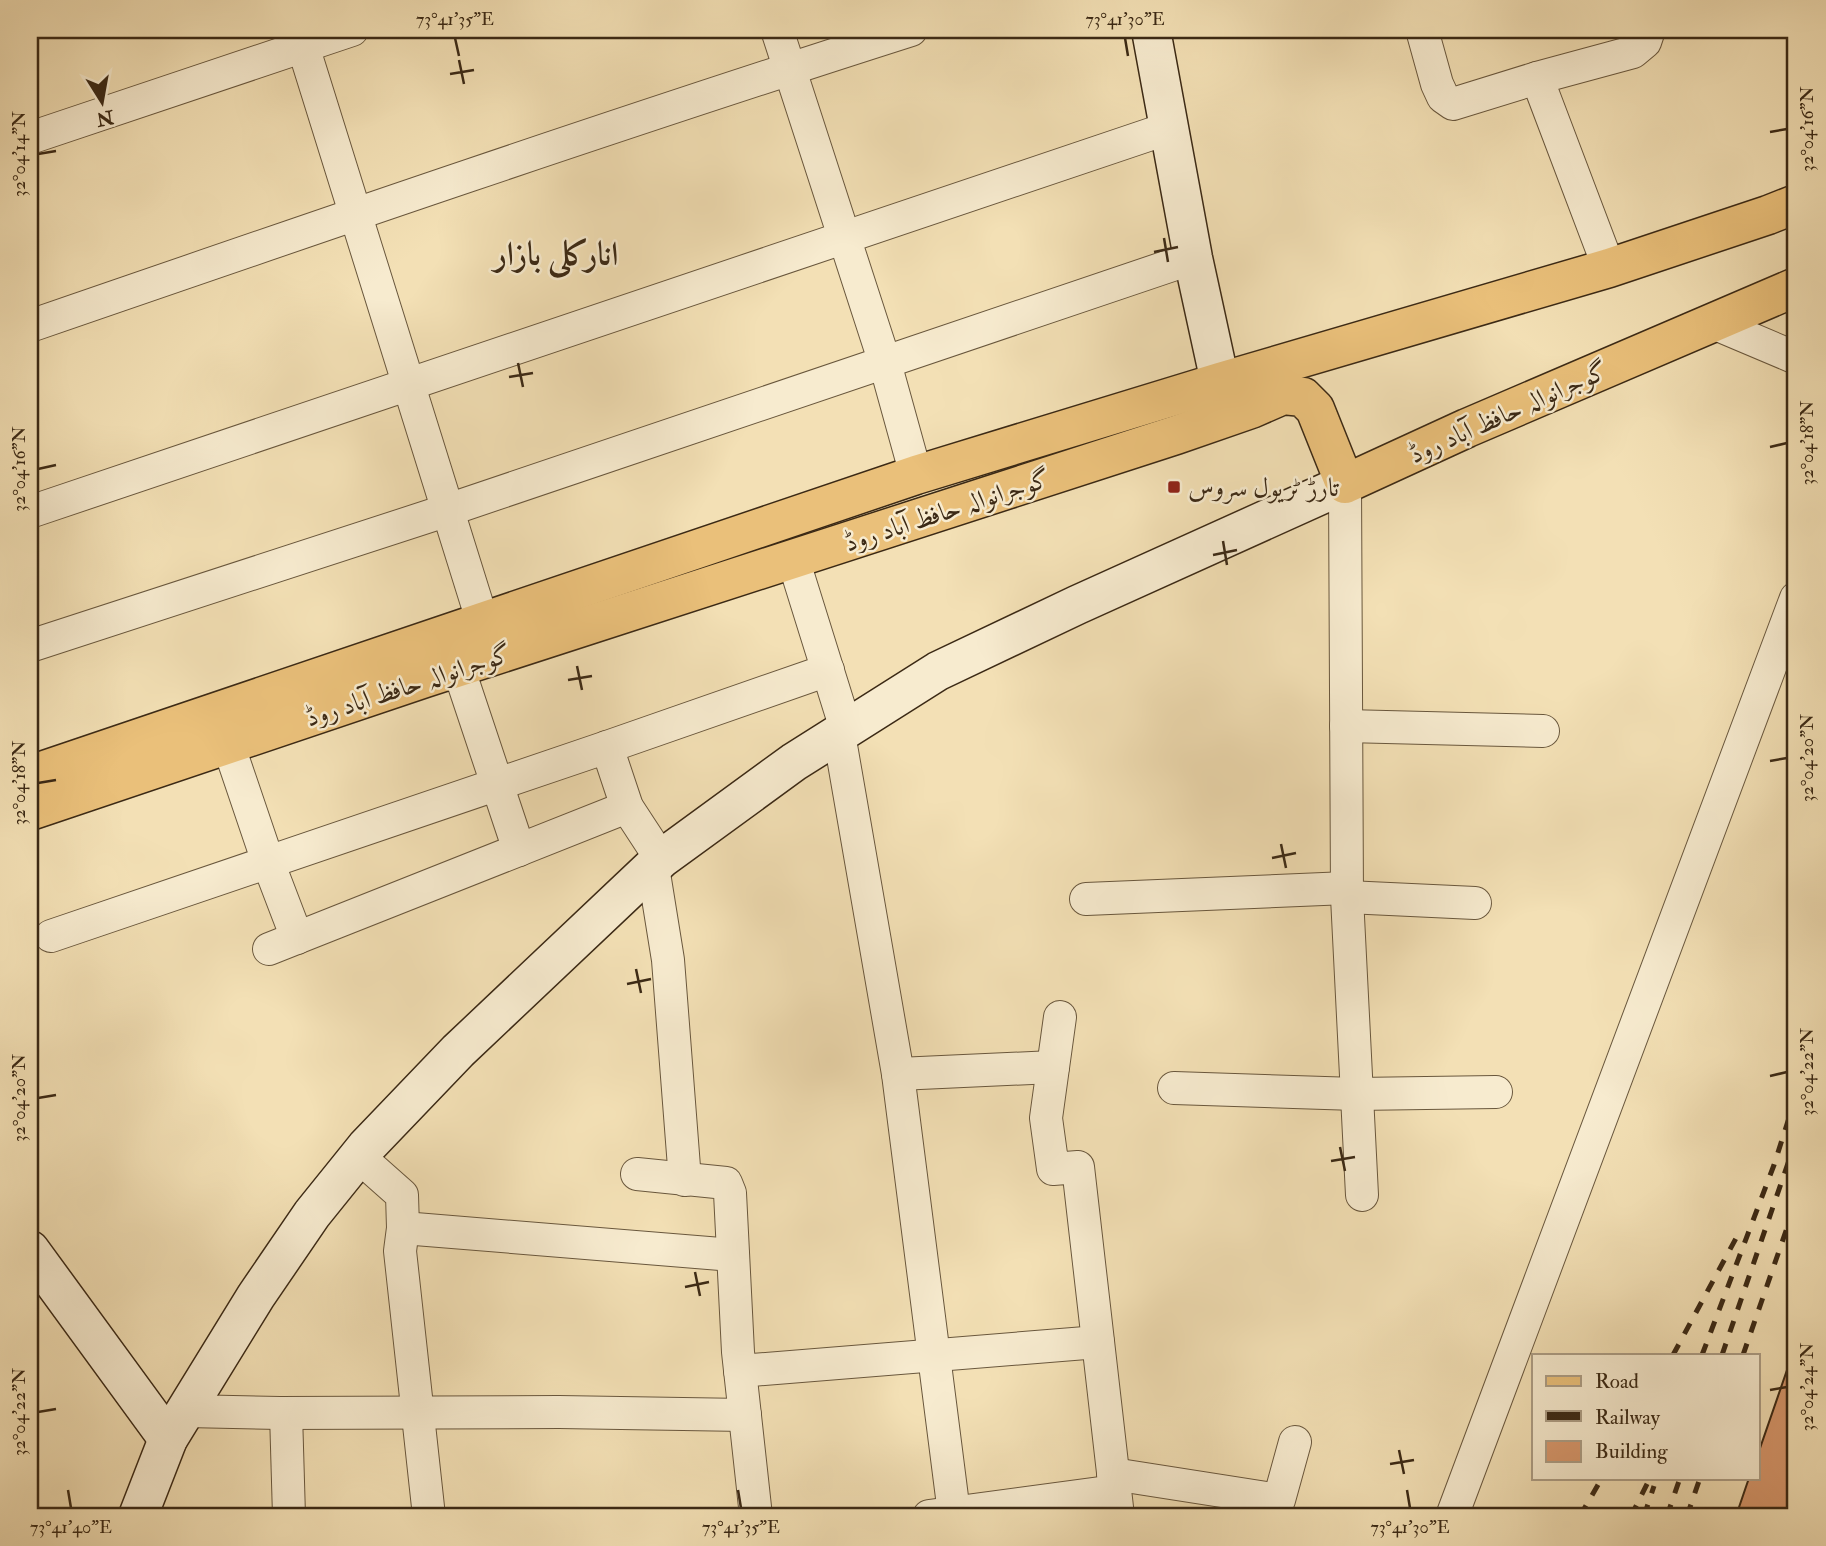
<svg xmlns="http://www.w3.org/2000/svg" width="1826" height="1546" font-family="'IM FELL Double Pica',Amiri,serif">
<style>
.building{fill:#d7976c;stroke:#3b2915;stroke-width:2}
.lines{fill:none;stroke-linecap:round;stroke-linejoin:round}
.street-casing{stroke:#69573d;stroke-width:34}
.secondary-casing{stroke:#3b2915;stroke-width:41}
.primary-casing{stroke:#3b2915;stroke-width:41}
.street{stroke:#f7ebcf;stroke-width:32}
.secondary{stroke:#f7ebcf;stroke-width:38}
.primary{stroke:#eac07a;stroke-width:38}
.rail{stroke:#3b2915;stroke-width:5;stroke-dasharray:12 12;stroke-linecap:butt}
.ticks{fill:none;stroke:#3b2915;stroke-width:2.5}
.poi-dot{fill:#8f2418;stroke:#f7ebcf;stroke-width:2.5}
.labels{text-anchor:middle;stroke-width:5;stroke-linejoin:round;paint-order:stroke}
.street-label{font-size:26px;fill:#3b2915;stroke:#f7ebcf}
.poi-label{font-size:26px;fill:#3b2915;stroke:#f7ebcf;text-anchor:start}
.district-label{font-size:33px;font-weight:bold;fill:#3b2915;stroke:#f7ebcf}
.neatline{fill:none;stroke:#3b2915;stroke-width:2.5}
.ticks-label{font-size:18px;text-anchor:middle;fill:#3b2915}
</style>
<rect width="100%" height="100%" fill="#f3e0b5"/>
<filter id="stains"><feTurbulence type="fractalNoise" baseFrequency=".00286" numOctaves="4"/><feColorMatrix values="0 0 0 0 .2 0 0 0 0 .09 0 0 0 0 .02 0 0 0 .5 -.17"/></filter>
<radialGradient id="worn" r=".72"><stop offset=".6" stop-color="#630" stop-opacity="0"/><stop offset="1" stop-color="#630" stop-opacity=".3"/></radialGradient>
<path class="building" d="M 1796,1344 L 1796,1490 L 1787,1516 L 1736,1516 L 1749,1478 L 1758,1478 L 1758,1454 Z"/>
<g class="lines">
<g class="street-casing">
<g id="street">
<path d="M 298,30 L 483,623"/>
<path d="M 777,30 L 885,363 L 916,475"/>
<path d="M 1422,30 L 1437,84 L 1443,97 L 1453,104 L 1537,78 L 1633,52 L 1645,42 L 1649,30"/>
<path d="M 1537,78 L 1609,268"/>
<path d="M 30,138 L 352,30"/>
<path d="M 1711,322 L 1796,358"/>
<path d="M 30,326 C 323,225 616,124 911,30"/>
<path d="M 1345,484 L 1347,897 L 1362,1195"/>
<path d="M 30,512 L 1169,128"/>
<path d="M 793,559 L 846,729"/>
<path d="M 30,646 L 448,510 L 1193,258"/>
<path d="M 458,667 L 519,850"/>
<path d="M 1346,726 L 1543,731"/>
<path d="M 839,734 L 898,1074 L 954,1513"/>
<path d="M 228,744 L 268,862 L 297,938"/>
<path d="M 607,747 L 627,807 L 661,859"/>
<path d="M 653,867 L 668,960 L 685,1180"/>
<path d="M 1347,897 L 1475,903"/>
<path d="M 1086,899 L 1347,888"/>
<path d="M 51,936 L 607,747 L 828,670"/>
<path d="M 269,949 L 627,807"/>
<path d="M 1060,1017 L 1046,1118 L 1053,1169 L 1078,1167 L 1118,1516"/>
<path d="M 898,1074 L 1053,1067"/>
<path d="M 1174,1088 L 1356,1094 L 1496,1092"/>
<path d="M 358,1156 L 402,1195 L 403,1228 L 400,1251 L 429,1516"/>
<path d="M 637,1174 L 726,1183 L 730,1193 L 738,1352 L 756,1516"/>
<path d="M 403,1228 L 733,1255"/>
<path d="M 740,1371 L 1098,1342"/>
<path d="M 186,1411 L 280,1413 L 559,1412 L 745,1415"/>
<path d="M 286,1413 L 289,1516"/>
<path d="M 1113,1474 L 1279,1500 L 1295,1442"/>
<path d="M 929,1516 L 1115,1491"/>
<path d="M 1452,1516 L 1796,598"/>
</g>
</g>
<g class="secondary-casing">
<g id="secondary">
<path d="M 1151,30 L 1193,258 L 1220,382"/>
<path d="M 30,1250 L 168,1439"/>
<path d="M 138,1516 L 168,1439 L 256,1296 L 312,1214 L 366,1147 L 458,1051 L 661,859 L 794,762 L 938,671 L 1077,605 L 1345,484"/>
</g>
</g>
<g class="primary-casing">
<g id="primary">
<path d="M 30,775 L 916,475 L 1220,382 L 1609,268 L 1768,215 L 1796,204"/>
<path d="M 30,811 L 425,678 L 1176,435 L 1251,409 L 1283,395 L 1303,397 L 1315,409 L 1345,484 L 1467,428 L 1796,287"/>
</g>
</g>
<use href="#street" class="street"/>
<use href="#secondary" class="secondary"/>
<use href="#primary" class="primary"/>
<g class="rail">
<path d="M 1673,1355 L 1741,1229"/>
<path d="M 1702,1355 L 1774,1165 L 1796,1096"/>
<path d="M 1722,1355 L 1796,1140"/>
<path d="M 1743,1355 L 1796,1202"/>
<path d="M 1580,1516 L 1602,1478"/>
<path d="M 1631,1516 L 1650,1478"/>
<path d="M 1644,1516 L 1654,1486"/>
<path d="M 1667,1516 L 1680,1478"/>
<path d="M 1687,1516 L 1700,1478"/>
</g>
</g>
<path class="ticks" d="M 455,38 L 459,56M 1125,38 L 1128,56M 459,60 L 464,84M 450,74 L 474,70M 1770,132 L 1787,129M 38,154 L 56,151M 1164,238 L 1168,262M 1154,252 L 1178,247M 518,363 L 523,387M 509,377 L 533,373M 1770,447 L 1787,443M 38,469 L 56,465M 1223,541 L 1227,565M 1213,555 L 1237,550M 577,666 L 582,690M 568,680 L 592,676M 1770,761 L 1787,758M 38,783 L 56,780M 1281,844 L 1286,868M 1272,858 L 1296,853M 636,969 L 641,993M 627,984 L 651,979M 1770,1076 L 1787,1072M 38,1098 L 56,1095M 1340,1147 L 1345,1171M 1331,1161 L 1355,1157M 695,1272 L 700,1296M 685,1287 L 709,1282M 1770,1390 L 1787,1387M 38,1412 L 56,1409M 1399,1450 L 1404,1474M 1390,1464 L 1414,1460M 68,1490 L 71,1508M 738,1490 L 741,1508M 1407,1490 L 1410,1508"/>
<rect class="poi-dot" x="1167" y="480" width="14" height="14" rx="3.5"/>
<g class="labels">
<g class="street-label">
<text transform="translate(1508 412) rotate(-24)" y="9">گوجرانوالہ حافظ آباد روڈ</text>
<text transform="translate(947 510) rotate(-18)" y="9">گوجرانوالہ حافظ آباد روڈ</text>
<text transform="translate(408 685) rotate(-18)" y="9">گوجرانوالہ حافظ آباد روڈ</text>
</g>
<g class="poi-label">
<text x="1188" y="496">تارڑ ٹریول سروس</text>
</g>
<g class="district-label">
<text x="556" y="265">انارکلی بازار</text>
</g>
</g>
<rect width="1826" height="1546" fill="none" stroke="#f3e0b5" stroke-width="77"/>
<rect x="1532" y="1354" width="228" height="126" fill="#f7ebcf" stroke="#ac9d85" stroke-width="2"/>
<rect x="1546" y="1376" width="35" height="10" fill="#eac07a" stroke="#ac9d85" stroke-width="2"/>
<text x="1595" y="1388" font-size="21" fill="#3b2915">Road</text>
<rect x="1546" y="1411" width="35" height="10" fill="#3b2915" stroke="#ac9d85" stroke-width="2"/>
<text x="1595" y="1424" font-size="21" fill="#3b2915">Railway</text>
<rect x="1546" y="1441" width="35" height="21" fill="#d7976c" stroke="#ac9d85" stroke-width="2"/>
<text x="1595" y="1458" font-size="21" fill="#3b2915">Building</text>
<g transform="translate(102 102) rotate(169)" stroke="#f7ebcf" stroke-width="5" paint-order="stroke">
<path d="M0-5L12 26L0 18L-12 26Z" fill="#3b2915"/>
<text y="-10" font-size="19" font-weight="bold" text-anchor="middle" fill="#3b2915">N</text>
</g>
<rect x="38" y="38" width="1749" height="1470" class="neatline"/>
<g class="ticks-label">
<text x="455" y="25">73°41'35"E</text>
<text x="1125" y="25">73°41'30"E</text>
<text transform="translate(1807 129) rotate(-90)" y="6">32°04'16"N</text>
<text transform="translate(19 154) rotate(-90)" y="6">32°04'14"N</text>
<text transform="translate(1807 443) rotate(-90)" y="6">32°04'18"N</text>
<text transform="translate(19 469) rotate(-90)" y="6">32°04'16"N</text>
<text transform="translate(1807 758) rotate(-90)" y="6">32°04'20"N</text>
<text transform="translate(19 783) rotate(-90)" y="6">32°04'18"N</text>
<text transform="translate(1807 1072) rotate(-90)" y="6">32°04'22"N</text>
<text transform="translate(19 1098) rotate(-90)" y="6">32°04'20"N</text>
<text transform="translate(1807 1387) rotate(-90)" y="6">32°04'24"N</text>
<text transform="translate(19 1412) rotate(-90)" y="6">32°04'22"N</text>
<text x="71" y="1533">73°41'40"E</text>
<text x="741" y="1533">73°41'35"E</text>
<text x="1410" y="1533">73°41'30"E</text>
</g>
<rect width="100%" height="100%" filter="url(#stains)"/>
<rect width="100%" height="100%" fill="url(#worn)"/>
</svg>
